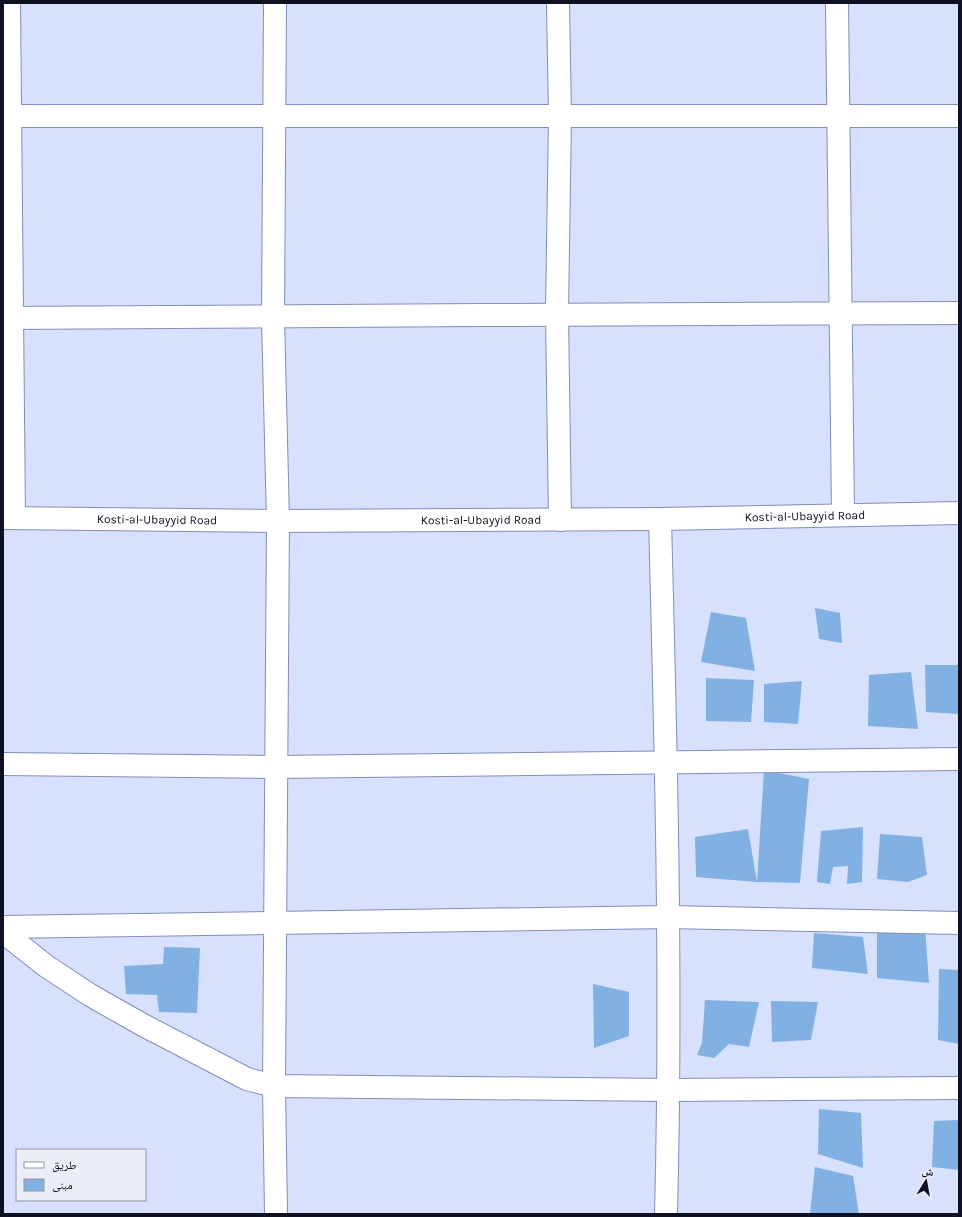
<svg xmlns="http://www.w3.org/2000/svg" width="962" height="1217" font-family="Karla,'Noto Naskh Arabic',sans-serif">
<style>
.building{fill:#81b0e3}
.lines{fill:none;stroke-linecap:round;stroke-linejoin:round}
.street-casing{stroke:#818eba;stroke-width:24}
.secondary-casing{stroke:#818eba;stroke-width:24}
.highway-casing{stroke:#818eba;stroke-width:24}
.street{stroke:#fff;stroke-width:22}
.secondary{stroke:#fff;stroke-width:22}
.highway{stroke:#fff;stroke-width:22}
.labels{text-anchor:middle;stroke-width:3;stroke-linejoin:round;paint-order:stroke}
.street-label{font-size:12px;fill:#0d1121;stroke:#ebeef8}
</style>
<rect width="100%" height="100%" fill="#d7e0fd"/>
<g class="building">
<path d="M 815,608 L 840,613 L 842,643 L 819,639 Z"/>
<path d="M 711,612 L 746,618 L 755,671 L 701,662 Z"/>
<path d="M 925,665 L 959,665 L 959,714 L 926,712 Z"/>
<path d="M 911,672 L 918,729 L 868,726 L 869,675 Z"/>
<path d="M 706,678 L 754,680 L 751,722 L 706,721 Z"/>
<path d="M 802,681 L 798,724 L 764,722 L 764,684 Z"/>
<path d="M 764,770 L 809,779 L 800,883 L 757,882 Z"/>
<path d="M 863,827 L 862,882 L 847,884 L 848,866 L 833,867 L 830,884 L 817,882 L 821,831 Z"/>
<path d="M 748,829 L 757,882 L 696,877 L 695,837 Z"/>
<path d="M 880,834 L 922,837 L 927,875 L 908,882 L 877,879 Z"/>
<path d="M 877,927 L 925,927 L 929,983 L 877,978 Z"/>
<path d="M 814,933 L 863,937 L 868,974 L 812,968 Z"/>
<path d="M 164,947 L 200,948 L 197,1013 L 159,1012 L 157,995 L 126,994 L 124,966 L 163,964 Z"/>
<path d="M 939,969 L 959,970 L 959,1044 L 938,1040 Z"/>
<path d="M 593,984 L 629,992 L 629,1036 L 594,1048 Z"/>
<path d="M 705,1000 L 759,1002 L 749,1047 L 729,1044 L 714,1058 L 697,1055 L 702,1043 Z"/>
<path d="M 771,1001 L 818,1002 L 811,1040 L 772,1042 Z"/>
<path d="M 819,1109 L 861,1113 L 863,1168 L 818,1154 Z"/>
<path d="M 959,1120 L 959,1170 L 932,1167 L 934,1121 Z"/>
<path d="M 815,1167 L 853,1176 L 859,1214 L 810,1214 Z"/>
</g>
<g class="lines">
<g class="street-casing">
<g id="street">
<path d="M 9,3 L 14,517"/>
<path d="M 558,3 L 560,116 L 557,313 L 560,520"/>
<path d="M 837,3 L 843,515"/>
<path d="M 3,116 L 959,116"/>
<path d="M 3,318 C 322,317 640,313 959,313"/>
<path d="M 660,519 C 666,750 672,982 666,1214"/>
<path d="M 3,764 L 276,767 L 959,759"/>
<path d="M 3,927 L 668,917 L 959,923"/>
<path d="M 3,932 L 46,966 L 90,995 L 143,1025 L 247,1079 L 274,1086 L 669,1090 L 959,1088"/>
<path d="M 276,1214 L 274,1086 L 278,521"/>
</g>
</g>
<g class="secondary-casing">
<path id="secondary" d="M 275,3 L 273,318 L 278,521"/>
</g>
<g class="highway-casing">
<g id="highway">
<path id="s1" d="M 3,518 L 278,521 L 660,519 L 959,513"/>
</g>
</g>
<use href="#street" class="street"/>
<use href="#secondary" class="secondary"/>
<use href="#highway" class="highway"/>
</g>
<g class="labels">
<g class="street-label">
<text dy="4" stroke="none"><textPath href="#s1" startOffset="802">Kosti-al-Ubayyid Road</textPath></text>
<text dy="4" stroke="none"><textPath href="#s1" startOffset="154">Kosti-al-Ubayyid Road</textPath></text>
<text dy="4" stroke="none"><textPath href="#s1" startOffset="478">Kosti-al-Ubayyid Road</textPath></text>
</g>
</g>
<rect width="962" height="1217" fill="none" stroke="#0d1121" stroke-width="8"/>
<rect x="16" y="1149" width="130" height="52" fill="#ebeef8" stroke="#9296a2"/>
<rect x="24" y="1162" width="20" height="6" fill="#ffffff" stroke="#9296a2"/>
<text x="52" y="1169" font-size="12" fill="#0d1121">طريق</text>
<rect x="24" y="1179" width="20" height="12" fill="#81b0e3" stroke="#9296a2"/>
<text x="52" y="1189" font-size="12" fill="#0d1121">مبنى</text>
<g transform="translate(926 1181) rotate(11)" stroke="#ebeef8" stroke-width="3" paint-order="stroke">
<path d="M0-3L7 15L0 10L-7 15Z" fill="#0d1121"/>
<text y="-6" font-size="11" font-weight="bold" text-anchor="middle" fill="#0d1121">ش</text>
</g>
</svg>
